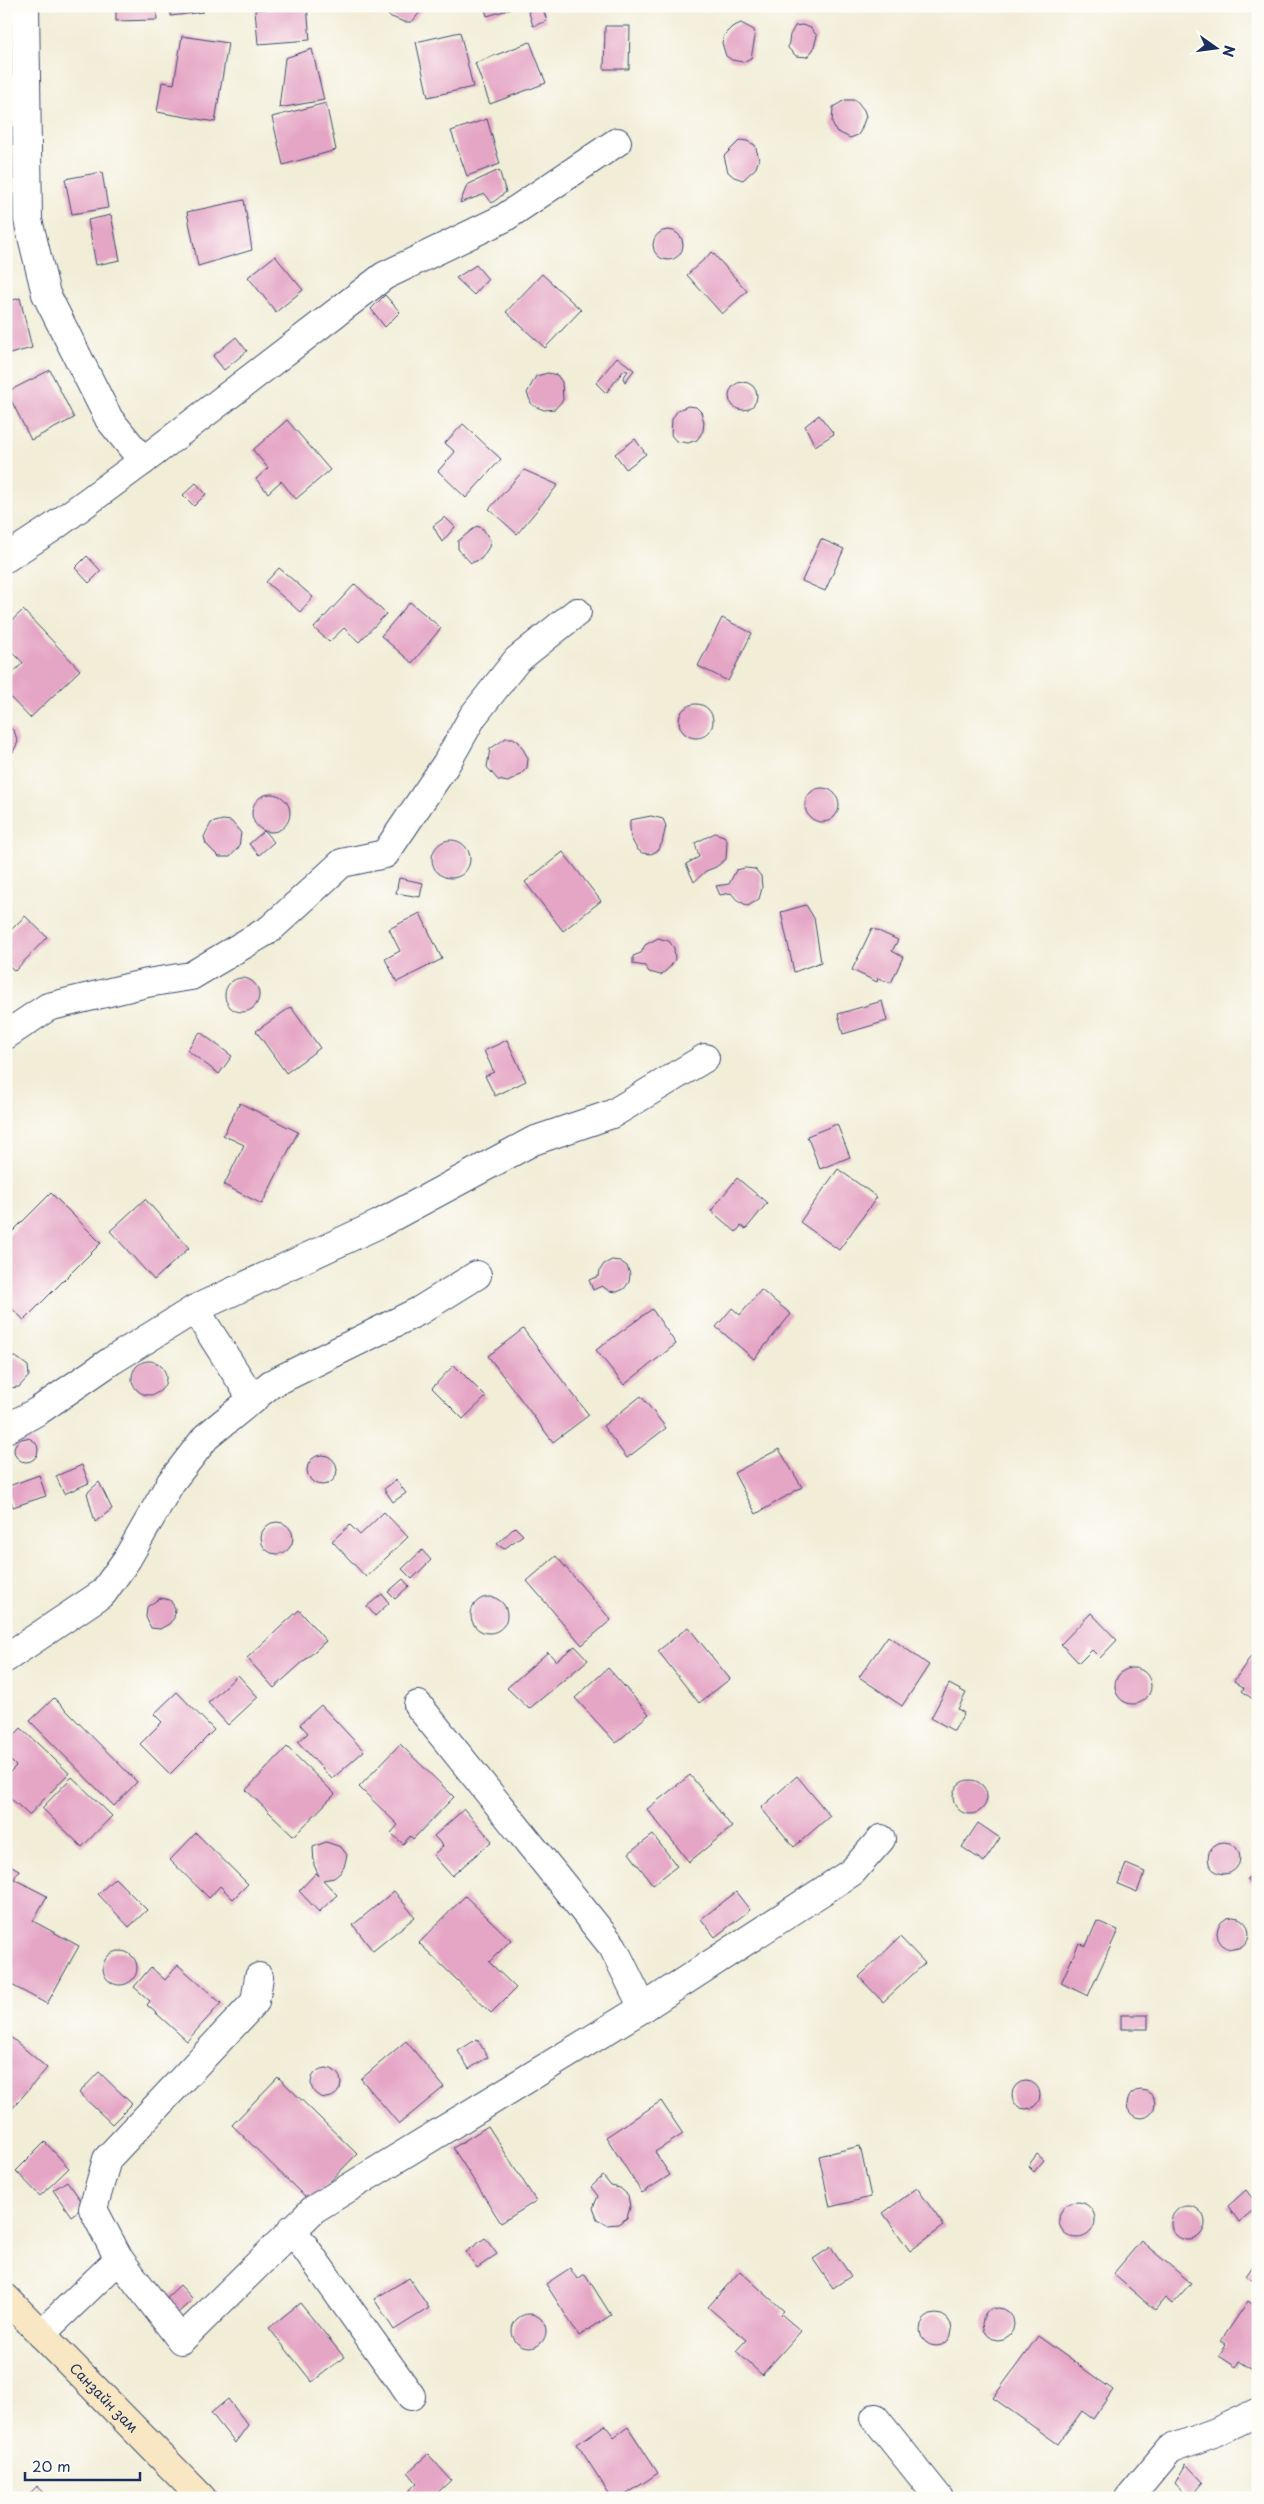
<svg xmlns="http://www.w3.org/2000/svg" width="1264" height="2504" font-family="'Playpen Sans',sans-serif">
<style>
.building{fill:#e5a5c5}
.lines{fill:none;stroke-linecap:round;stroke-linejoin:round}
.street-casing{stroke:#3b4c70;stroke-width:30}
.secondary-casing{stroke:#3b4c70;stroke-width:30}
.street{stroke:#fff;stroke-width:28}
.secondary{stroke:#f9e7c3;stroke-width:28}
.labels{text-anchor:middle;stroke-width:4.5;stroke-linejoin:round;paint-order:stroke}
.street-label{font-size:14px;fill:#1b2f5e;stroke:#fdfcf7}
</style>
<rect width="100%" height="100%" fill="#fdfcf7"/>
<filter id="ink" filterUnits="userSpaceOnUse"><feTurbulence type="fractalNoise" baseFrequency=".02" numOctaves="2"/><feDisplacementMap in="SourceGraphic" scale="10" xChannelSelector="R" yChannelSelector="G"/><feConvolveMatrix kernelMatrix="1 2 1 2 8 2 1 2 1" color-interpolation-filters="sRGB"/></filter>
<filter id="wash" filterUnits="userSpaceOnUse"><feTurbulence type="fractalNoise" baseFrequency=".0096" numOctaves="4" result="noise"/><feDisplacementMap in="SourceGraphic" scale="20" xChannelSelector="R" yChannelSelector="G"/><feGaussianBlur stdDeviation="1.12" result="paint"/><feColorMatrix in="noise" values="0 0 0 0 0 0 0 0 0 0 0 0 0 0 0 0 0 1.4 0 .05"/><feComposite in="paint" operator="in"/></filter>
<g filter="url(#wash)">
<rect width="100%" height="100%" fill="#f1edd7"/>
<g id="blocks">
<g class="building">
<path d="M 116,6 L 156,6 L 157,20 L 116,21 Z"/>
<path d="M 170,6 L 203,6 L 203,12 L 171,16 Z"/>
<path d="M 307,6 L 310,40 L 258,44 L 255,10 Z"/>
<path d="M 384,6 L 425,6 L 412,22 L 404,22 L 389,16 Z"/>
<path d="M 484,6 L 518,6 L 518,7 L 487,16 Z"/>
<path d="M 527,6 L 542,6 L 547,21 L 533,26 Z"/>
<path d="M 741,23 L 754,30 L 755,37 L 751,58 L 743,62 L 732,60 L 726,56 L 722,43 L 724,35 L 732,27 Z"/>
<path d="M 802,25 L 811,28 L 817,36 L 813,50 L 807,57 L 796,56 L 788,48 L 790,35 L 795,26 Z"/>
<path d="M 605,26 L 630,26 L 629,69 L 604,69 Z"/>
<path d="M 460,32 L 473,87 L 428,97 L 416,42 Z"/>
<path d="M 182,36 L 228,43 L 215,122 L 157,112 L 162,82 L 174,84 Z"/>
<path d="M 530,42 L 546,83 L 490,104 L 475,63 Z"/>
<path d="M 312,49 L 324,100 L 279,108 L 285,58 Z"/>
<path d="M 845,100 L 856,100 L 864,110 L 866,116 L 861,130 L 858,135 L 850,138 L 836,131 L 832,123 L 833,107 Z"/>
<path d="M 326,103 L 336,150 L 283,165 L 272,117 Z"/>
<path d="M 487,119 L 500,164 L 467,176 L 451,131 Z"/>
<path d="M 740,140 L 747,141 L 755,145 L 759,159 L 756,168 L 743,180 L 734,177 L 728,172 L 724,156 Z"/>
<path d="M 499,170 L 506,192 L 492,203 L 485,194 L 460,203 L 467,185 Z"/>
<path d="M 102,172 L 108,208 L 72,214 L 65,179 Z"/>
<path d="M 244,200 L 252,250 L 198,266 L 187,212 Z"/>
<path d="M 111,215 L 120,260 L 96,265 L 88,220 Z"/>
<circle cx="668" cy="245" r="15"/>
<path d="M 712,252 L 747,291 L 722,314 L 687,275 Z"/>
<path d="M 275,256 L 303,290 L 276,312 L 248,277 Z"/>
<path d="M 476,265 L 488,279 L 474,295 L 456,278 Z"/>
<path d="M 542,274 L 581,310 L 545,348 L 506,312 Z"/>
<path d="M 385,295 L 400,312 L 385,327 L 371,309 Z"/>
<path d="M 20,298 L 32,348 L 6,355 L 6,302 Z"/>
<path d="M 236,337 L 247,351 L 224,370 L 213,356 Z"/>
<path d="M 617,357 L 634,370 L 625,382 L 623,378 L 628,371 L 624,370 L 606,393 L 596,383 Z"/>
<path d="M 50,370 L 74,418 L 31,440 L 7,392 Z"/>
<path d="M 548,373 L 557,375 L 562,382 L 563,400 L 555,409 L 544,410 L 532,405 L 527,393 L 536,376 Z"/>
<circle cx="743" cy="396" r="14"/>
<path d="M 688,406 L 696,407 L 701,412 L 704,422 L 703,431 L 697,440 L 688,443 L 676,441 L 671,435 L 672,419 L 678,410 Z"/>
<path d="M 819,415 L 834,434 L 815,446 L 805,426 Z"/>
<path d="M 287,420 L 330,470 L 296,499 L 281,481 L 268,493 L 256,479 L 268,468 L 253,450 Z"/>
<path d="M 463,424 L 501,459 L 466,498 L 438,471 L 455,452 L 445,443 Z"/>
<path d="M 635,439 L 646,454 L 626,469 L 615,454 Z"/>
<path d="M 524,470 L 558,485 L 517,534 L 489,509 Z"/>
<path d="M 196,483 L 206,494 L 194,506 L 183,495 Z"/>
<path d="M 445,517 L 455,527 L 442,542 L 433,526 Z"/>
<path d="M 477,526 L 483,529 L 490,540 L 489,547 L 481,559 L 471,563 L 458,549 L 458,541 Z"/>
<path d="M 821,539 L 844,549 L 825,591 L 802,581 Z"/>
<path d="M 87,556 L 101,571 L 89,583 L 75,568 Z"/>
<path d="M 279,568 L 313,597 L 300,612 L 266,582 Z"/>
<path d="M 355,584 L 386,614 L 359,642 L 344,628 L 329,642 L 314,628 Z"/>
<path d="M 410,602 L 441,628 L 412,663 L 381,636 Z"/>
<path d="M 23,610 L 80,670 L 30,718 L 6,693 L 6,679 L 23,663 L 6,645 L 6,626 Z"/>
<path d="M 722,618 L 752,633 L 728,681 L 698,666 Z"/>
<circle cx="696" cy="721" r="17"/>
<path d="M 6,725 L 14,731 L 18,742 L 13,752 L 6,757 Z"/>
<path d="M 506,738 L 513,738 L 519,742 L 528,758 L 527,768 L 520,775 L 508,782 L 498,780 L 487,767 L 490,749 Z"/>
<circle cx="822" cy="805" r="17"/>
<circle cx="271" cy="813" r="19"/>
<path d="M 651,816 L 663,819 L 666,826 L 662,843 L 657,851 L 651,854 L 642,853 L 637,849 L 631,838 L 630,828 L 630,820 Z"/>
<path d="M 223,820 L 231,821 L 241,833 L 239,847 L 230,857 L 219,857 L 206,844 L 204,837 L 211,823 Z"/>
<path d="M 264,831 L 274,842 L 259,855 L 249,844 Z"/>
<path d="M 715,833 L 724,836 L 727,841 L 726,859 L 716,867 L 706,871 L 694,882 L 686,864 L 699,857 L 695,843 Z"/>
<circle cx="451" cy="859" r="19"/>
<path d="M 563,852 L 601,901 L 563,931 L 525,882 Z"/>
<path d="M 745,868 L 755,869 L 761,876 L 762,888 L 759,899 L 748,906 L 737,900 L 731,893 L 720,895 L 716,886 L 729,884 L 736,870 Z"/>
<path d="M 399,878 L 423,883 L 420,897 L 396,893 Z"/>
<path d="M 806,905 L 814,918 L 821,962 L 794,972 L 781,912 Z"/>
<path d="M 420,913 L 442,959 L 397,982 L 385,959 L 400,951 L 389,929 Z"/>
<path d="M 25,916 L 47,937 L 15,971 L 6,963 L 6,935 Z"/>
<path d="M 872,928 L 898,940 L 892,951 L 903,957 L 891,983 L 878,978 L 877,982 L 852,970 Z"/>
<path d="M 658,938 L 669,941 L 674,948 L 675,959 L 670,967 L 661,975 L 649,972 L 645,966 L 633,964 L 633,956 L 641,953 L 645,945 Z"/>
<circle cx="242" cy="995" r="17"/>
<path d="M 882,1001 L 887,1021 L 843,1034 L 838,1014 Z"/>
<path d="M 291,1007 L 320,1048 L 286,1073 L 256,1031 Z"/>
<path d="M 200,1032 L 232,1056 L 219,1074 L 187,1050 Z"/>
<path d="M 507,1040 L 526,1081 L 495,1096 L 485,1076 L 494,1072 L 484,1051 Z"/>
<path d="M 240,1103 L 298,1132 L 262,1204 L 224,1185 L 244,1145 L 223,1135 Z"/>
<path d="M 837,1124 L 850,1157 L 820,1169 L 807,1136 Z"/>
<path d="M 838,1169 L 877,1197 L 839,1250 L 800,1222 Z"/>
<path d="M 737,1178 L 767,1203 L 746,1229 L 741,1226 L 736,1232 L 711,1211 Z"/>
<path d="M 51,1193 L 101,1243 L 24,1320 L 6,1303 L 6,1238 Z"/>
<path d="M 145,1199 L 189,1248 L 154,1280 L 110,1231 Z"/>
<path d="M 612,1260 L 620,1261 L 627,1266 L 630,1274 L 629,1282 L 624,1289 L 617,1292 L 609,1291 L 602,1286 L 593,1290 L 589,1280 L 599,1276 L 600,1270 L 604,1264 Z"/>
<path d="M 761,1290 L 791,1314 L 754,1359 L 716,1327 L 732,1308 L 740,1315 Z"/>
<path d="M 652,1309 L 676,1344 L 624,1385 L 596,1350 Z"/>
<path d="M 523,1329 L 589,1415 L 553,1442 L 488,1356 Z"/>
<path d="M 16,1357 L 28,1366 L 29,1376 L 19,1387 L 8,1388 L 6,1358 Z"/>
<circle cx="149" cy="1378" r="17"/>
<path d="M 454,1365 L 486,1397 L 463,1419 L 432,1388 Z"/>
<path d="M 641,1396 L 666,1428 L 627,1458 L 603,1426 Z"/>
<circle cx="26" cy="1450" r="12"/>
<path d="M 779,1449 L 802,1487 L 756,1514 L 734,1473 Z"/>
<circle cx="322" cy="1470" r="15"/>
<path d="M 82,1465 L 89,1483 L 64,1494 L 56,1476 Z"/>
<path d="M 39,1475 L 46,1496 L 13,1507 L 6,1487 Z"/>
<path d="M 396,1480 L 406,1493 L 393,1502 L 384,1489 Z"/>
<path d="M 99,1482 L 112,1509 L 95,1522 L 87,1493 Z"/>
<path d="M 384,1512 L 408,1537 L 366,1577 L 332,1541 L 350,1525 L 360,1535 Z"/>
<circle cx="277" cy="1538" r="16"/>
<path d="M 515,1527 L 523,1535 L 504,1549 L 497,1544 Z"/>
<path d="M 422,1550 L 431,1560 L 412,1579 L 402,1569 Z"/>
<path d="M 556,1556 L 611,1620 L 582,1645 L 527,1581 Z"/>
<path d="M 403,1579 L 409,1586 L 395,1599 L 388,1592 Z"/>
<path d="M 382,1594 L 389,1603 L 375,1616 L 367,1606 Z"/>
<circle cx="489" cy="1615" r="18"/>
<path d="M 160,1598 L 170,1600 L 175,1608 L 174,1618 L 169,1624 L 160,1629 L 151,1628 L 146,1617 L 147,1607 Z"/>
<path d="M 299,1610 L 326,1641 L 274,1688 L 247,1658 Z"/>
<path d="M 1091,1613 L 1117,1640 L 1100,1658 L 1092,1650 L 1079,1663 L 1061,1644 Z"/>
<path d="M 688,1627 L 730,1679 L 699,1703 L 658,1651 Z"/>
<path d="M 888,1636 L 929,1665 L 902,1706 L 859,1677 Z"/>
<path d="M 575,1646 L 588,1660 L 529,1709 L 507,1688 L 548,1652 L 556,1661 Z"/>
<path d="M 1251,1656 L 1258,1661 L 1258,1703 L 1242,1691 L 1244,1688 L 1234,1681 Z"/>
<path d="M 608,1668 L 649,1714 L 616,1743 L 575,1698 Z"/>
<circle cx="1133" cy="1686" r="18"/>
<path d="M 238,1675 L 258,1697 L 228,1725 L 208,1703 Z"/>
<path d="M 949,1684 L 966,1693 L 958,1709 L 964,1713 L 954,1731 L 931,1718 Z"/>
<path d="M 177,1692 L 214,1730 L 170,1774 L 140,1744 L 162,1722 L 154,1714 Z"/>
<path d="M 54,1698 L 137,1782 L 114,1806 L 30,1721 Z"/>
<path d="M 321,1705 L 364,1751 L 332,1779 L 298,1742 L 308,1733 L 300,1724 Z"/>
<path d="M 21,1728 L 69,1773 L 29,1815 L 6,1794 L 6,1776 L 16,1766 L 6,1756 L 6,1744 Z"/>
<path d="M 400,1744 L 454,1797 L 413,1839 L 410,1836 L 403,1844 L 391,1833 L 398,1825 L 359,1787 Z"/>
<path d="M 287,1747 L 335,1794 L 294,1836 L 246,1790 Z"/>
<path d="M 690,1775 L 732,1827 L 689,1862 L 647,1809 Z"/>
<path d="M 797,1776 L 830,1816 L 794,1847 L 761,1808 Z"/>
<path d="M 72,1777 L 112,1816 L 82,1847 L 42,1808 Z"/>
<circle cx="970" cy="1797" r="17"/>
<path d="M 464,1809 L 492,1841 L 452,1876 L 433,1855 L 443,1846 L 434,1836 Z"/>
<path d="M 978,1823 L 1000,1838 L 984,1862 L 962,1847 Z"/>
<path d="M 196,1833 L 248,1884 L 233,1899 L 220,1886 L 209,1898 L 170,1860 Z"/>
<path d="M 653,1835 L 677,1866 L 653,1885 L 629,1853 Z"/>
<path d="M 326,1842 L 341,1847 L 347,1855 L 344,1867 L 340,1873 L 334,1878 L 323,1880 L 337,1895 L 319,1912 L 299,1891 L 316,1873 L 319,1876 L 314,1865 L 313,1847 Z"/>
<circle cx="1224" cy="1858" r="16"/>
<path d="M 6,1863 L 19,1870 L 14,1879 L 47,1896 L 33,1921 L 79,1946 L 47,2004 L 6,1982 Z"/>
<path d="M 1126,1864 L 1145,1872 L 1137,1892 L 1118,1884 Z"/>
<path d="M 1258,1866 L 1258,1889 L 1247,1880 Z"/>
<path d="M 115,1878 L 147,1910 L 129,1927 L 98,1894 Z"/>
<path d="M 394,1891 L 415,1917 L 373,1951 L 353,1925 Z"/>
<path d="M 736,1892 L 750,1910 L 715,1937 L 701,1919 Z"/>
<path d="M 465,1896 L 511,1940 L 489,1962 L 516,1988 L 491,2013 L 419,1943 Z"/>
<circle cx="1233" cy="1933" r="16"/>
<path d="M 1097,1921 L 1118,1930 L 1088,1996 L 1061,1983 L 1079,1943 L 1086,1946 Z"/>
<path d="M 900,1937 L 925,1963 L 883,2002 L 859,1977 Z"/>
<circle cx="120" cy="1968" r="17"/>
<path d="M 178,1965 L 221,2003 L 187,2041 L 147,2005 L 150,2001 L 134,1987 L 151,1967 L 165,1980 Z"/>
<rect x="1121" y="2015" width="27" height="14"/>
<path d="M 6,2033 L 47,2068 L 6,2116 Z"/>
<path d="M 477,2039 L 488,2057 L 469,2069 L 458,2051 Z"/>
<path d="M 406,2041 L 444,2087 L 399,2124 L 361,2079 Z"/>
<circle cx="326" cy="2083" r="15"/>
<path d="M 99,2072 L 132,2104 L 112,2124 L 79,2093 Z"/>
<path d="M 278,2077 L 357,2154 L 310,2202 L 232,2125 Z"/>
<circle cx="1026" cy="2095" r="14"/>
<circle cx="1141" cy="2104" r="14"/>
<path d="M 661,2101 L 683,2134 L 655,2152 L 670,2175 L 642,2193 L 606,2137 Z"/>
<path d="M 488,2126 L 536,2201 L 501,2223 L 453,2148 Z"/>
<path d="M 45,2142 L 69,2168 L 40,2196 L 16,2171 Z"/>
<path d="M 860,2146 L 871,2197 L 830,2207 L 819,2156 Z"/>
<path d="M 1037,2154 L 1044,2160 L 1034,2172 L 1028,2166 Z"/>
<path d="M 603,2176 L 611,2186 L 620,2188 L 628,2195 L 630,2207 L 627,2218 L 618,2224 L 607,2225 L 597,2219 L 593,2208 L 598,2196 L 591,2187 Z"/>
<path d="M 67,2181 L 85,2206 L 71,2216 L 53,2190 Z"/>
<path d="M 917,2188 L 944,2226 L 910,2251 L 883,2213 Z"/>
<path d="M 1246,2190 L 1258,2206 L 1239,2222 L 1228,2206 Z"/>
<circle cx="1077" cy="2220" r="18"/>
<circle cx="1188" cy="2223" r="17"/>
<path d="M 485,2238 L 497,2254 L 477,2268 L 466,2252 Z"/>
<path d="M 1141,2241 L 1191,2283 L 1172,2304 L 1165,2298 L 1155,2310 L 1113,2274 Z"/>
<path d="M 831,2247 L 851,2276 L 833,2288 L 813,2259 Z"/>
<path d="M 1255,2263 L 1258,2265 L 1258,2284 L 1246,2276 Z"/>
<path d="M 570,2268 L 577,2279 L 585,2274 L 611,2315 L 579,2336 L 546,2284 Z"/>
<path d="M 740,2271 L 784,2311 L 781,2314 L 801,2331 L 762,2375 L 736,2351 L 746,2340 L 708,2307 Z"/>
<path d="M 409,2278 L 429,2308 L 394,2330 L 374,2299 Z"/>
<path d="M 180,2285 L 193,2299 L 178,2313 L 165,2299 Z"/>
<path d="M 1248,2301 L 1258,2308 L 1258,2373 L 1239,2361 L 1236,2367 L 1219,2356 L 1226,2344 L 1221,2341 Z"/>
<path d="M 300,2303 L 344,2357 L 312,2382 L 269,2328 Z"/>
<circle cx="998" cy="2324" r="16"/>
<circle cx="529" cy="2331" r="17"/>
<circle cx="936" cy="2330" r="16"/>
<path d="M 1038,2336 L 1113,2390 L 1093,2419 L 1082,2411 L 1058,2444 L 993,2398 Z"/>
<path d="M 228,2399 L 248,2425 L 235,2443 L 211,2413 Z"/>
<path d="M 605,2425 L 614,2437 L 628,2427 L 658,2473 L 621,2498 L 612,2498 L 577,2444 Z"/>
<path d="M 428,2454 L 451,2480 L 432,2498 L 401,2498 L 417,2483 L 408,2472 Z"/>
<path d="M 1186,2464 L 1203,2482 L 1189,2498 L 1175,2483 Z"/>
<path d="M 37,2486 L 50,2498 L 26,2498 Z"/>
</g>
</g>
</g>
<g filter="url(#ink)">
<use href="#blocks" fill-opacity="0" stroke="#3b4c70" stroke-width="1"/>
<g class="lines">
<g class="street-casing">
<g id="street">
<path d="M 25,6 L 28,220 L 46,294 L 109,419 L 143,461"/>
<path d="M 6,558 L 52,528 L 143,461 L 384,276 L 504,218 L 617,142"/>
<path d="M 6,1035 L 48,1007 L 147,983 L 191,976 L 270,929 L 342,863 L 385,854 L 446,764 L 473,716 L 517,660 L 577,612"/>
<path d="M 195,1309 L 253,1400"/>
<path d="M 6,1429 L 38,1411 L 111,1361 L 195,1309 L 379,1224 L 533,1141 L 612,1114 L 705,1058"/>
<path d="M 6,1658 L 103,1593 L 127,1559 L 171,1482 L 206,1437 L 271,1384 L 419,1311 L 477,1275"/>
<path d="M 643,2008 L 852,1872 L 881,1839"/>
<path d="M 292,2229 L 411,2396"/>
<path d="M 119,2259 L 93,2209 L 107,2159 L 255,2002 L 259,1977"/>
<path d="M 41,2334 L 119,2259 L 181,2340 L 314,2209 L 643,2008 L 613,1947 L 418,1705"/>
<path d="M 875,2418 L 939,2498"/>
<path d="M 1129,2498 L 1170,2449 L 1216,2432 L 1258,2412"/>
</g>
</g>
<g class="secondary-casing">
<g id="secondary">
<path id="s1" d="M 6,2298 L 202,2498"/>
</g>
</g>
<use href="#street" class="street"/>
<use href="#secondary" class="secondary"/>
</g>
</g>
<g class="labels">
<g class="street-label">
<text dy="5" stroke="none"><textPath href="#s1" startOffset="140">Санзайн зам</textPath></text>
</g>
</g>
<rect width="1264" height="2504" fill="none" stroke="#fdfcf7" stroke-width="25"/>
<g transform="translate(1216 48) rotate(104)" stroke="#fdfcf7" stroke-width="4" paint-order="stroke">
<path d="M0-4L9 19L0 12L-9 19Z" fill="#1b2f5e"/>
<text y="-8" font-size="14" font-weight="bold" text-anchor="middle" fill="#1b2f5e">N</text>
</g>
<path d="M25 2472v8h115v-8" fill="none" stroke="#1b2f5e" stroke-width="2.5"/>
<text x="32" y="2472" font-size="15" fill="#1b2f5e" stroke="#fdfcf7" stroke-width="4" paint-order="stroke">20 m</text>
</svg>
